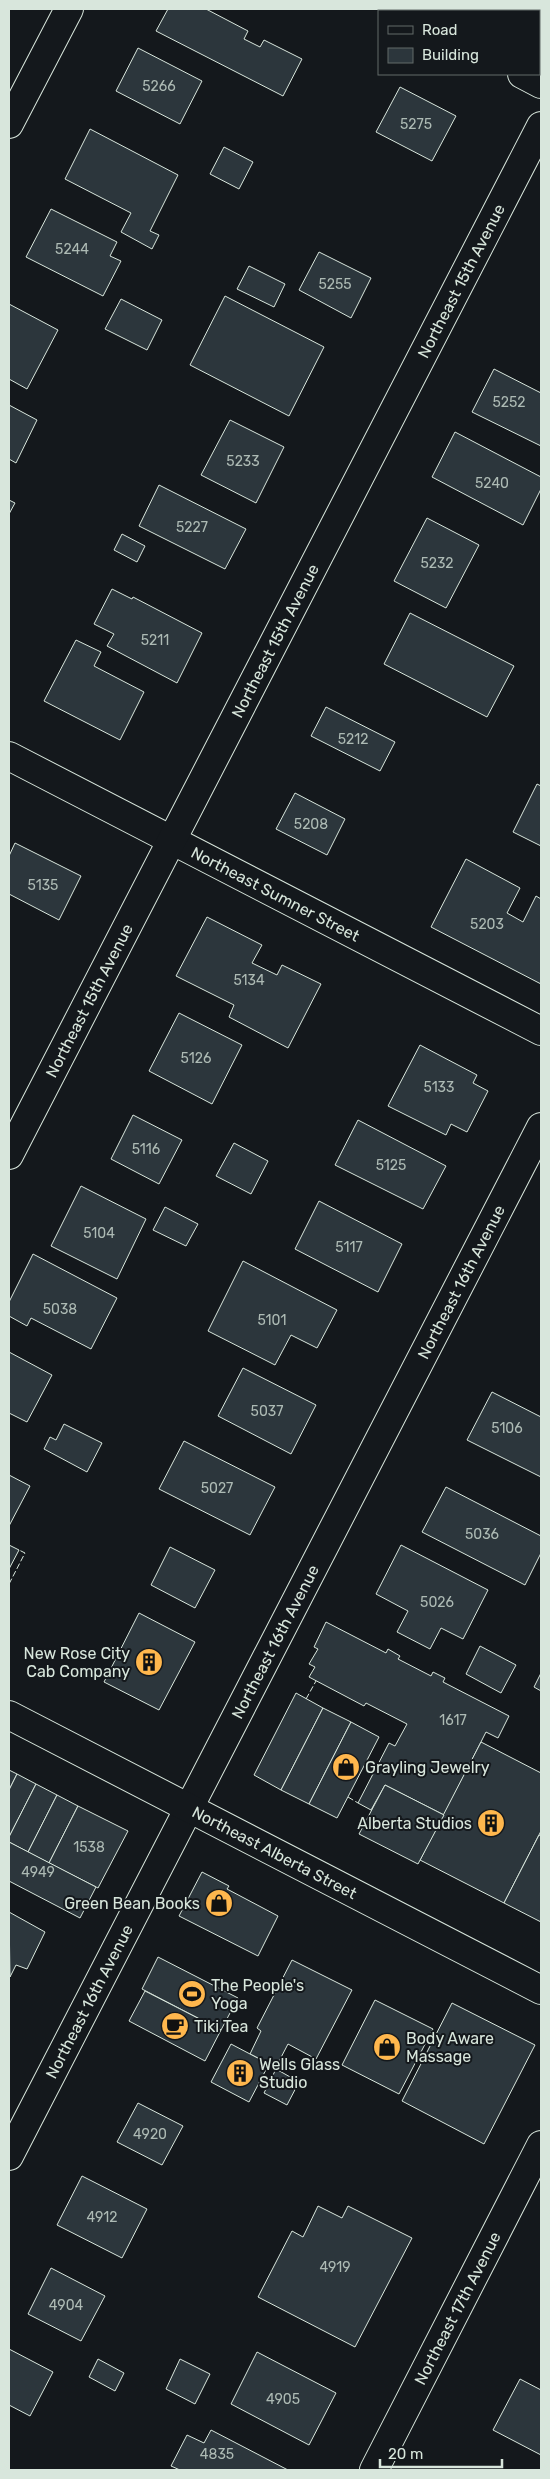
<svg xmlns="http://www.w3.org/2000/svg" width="550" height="2479" font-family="Rubik,sans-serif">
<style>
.building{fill:#2c363c;stroke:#d8e6dc}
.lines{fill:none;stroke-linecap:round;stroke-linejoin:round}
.minor-casing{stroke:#d8e6dc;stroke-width:30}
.tertiary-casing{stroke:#d8e6dc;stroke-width:30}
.minor{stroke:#14181c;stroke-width:28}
.tertiary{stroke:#14181c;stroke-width:28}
.fence{stroke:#d8e6dc;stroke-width:1;stroke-dasharray:6 2.5;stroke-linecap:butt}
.labels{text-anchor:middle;stroke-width:4;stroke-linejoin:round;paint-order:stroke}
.number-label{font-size:14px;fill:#adbab4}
.street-label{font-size:16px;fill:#d8e6dc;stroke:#14181c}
.poi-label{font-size:16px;fill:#d8e6dc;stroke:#14181c;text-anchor:start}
</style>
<rect width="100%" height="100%" fill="#14181c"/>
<g class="building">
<path d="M 168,9 L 206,9 L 248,31 L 244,39 L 260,47 L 264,40 L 302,59 L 283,96 L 156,31 Z"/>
<path d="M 138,48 L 202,81 L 180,124 L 116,91 Z"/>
<path d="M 400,87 L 456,116 L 432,161 L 376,132 Z"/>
<path d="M 90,129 L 178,175 L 150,231 L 159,235 L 152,249 L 121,232 L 131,213 L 65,179 Z"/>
<path d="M 224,147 L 253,162 L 239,189 L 210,174 Z"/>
<path d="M 51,209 L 117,242 L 110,256 L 121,261 L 103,296 L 26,257 Z"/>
<path d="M 319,252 L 371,278 L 351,318 L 299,290 Z"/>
<path d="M 249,266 L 285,284 L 274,307 L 237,289 Z"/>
<path d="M 225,296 L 324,347 L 289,416 L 190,365 Z"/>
<path d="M 121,299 L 162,320 L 147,350 L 105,329 Z"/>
<path d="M 9,304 L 58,330 L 27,389 L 9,379 Z"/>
<path d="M 494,369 L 541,393 L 541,446 L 472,412 Z"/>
<path d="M 9,405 L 37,420 L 16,463 L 9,459 Z"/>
<path d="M 230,420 L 284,447 L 256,503 L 201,475 Z"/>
<path d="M 455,432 L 541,477 L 541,489 L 523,525 L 432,477 Z"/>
<path d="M 159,485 L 246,529 L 225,569 L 139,526 Z"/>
<path d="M 9,500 L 15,503 L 9,514 Z"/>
<path d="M 427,518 L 479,545 L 446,608 L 394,581 Z"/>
<path d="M 122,534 L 145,546 L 137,562 L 114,550 Z"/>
<path d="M 112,589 L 132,599 L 133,597 L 202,633 L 177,683 L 107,646 L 114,634 L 94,624 Z"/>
<path d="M 410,613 L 514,666 L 487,717 L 384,664 Z"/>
<path d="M 76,640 L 101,652 L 94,666 L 144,692 L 120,740 L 44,701 Z"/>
<path d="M 326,707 L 395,742 L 380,771 L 311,736 Z"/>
<path d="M 537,784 L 541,786 L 541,846 L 513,832 Z"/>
<path d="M 295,793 L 345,819 L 327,855 L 276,829 Z"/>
<path d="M 15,843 L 81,876 L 59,920 L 9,894 L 9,856 Z"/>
<path d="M 466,859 L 520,888 L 507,913 L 523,922 L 536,896 L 541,899 L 541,984 L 431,927 Z"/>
<path d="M 207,917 L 262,945 L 252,963 L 277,975 L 282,965 L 321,984 L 288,1048 L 229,1017 L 234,1005 L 176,976 Z"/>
<path d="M 179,1013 L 242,1045 L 212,1104 L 149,1071 Z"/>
<path d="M 420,1045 L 477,1075 L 473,1083 L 488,1091 L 467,1132 L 451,1124 L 446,1135 L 388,1106 Z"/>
<path d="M 133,1115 L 182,1140 L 159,1184 L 111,1159 Z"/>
<path d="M 358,1120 L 446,1166 L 423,1209 L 335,1165 Z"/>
<path d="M 234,1143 L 268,1161 L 251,1194 L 216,1176 Z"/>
<path d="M 81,1186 L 146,1219 L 117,1279 L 51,1246 Z"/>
<path d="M 319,1201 L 402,1244 L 378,1292 L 295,1249 Z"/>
<path d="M 165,1207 L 198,1224 L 186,1246 L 153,1230 Z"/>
<path d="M 33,1254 L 117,1298 L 91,1349 L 31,1318 L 27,1326 L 9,1316 L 9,1302 Z"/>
<path d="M 243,1261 L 337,1310 L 317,1348 L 291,1335 L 275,1365 L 208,1331 Z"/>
<path d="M 9,1352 L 52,1375 L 27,1422 L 9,1413 Z"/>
<path d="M 243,1368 L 316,1405 L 291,1454 L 218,1416 Z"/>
<path d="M 492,1392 L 541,1417 L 541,1477 L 467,1440 Z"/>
<path d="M 64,1424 L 102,1443 L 87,1472 L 44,1449 L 50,1437 L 56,1440 Z"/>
<path d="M 184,1441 L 275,1487 L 250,1535 L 159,1489 Z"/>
<path d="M 9,1475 L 30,1486 L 9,1526 Z"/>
<path d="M 446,1487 L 541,1536 L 541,1553 L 525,1585 L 422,1532 Z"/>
<path d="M 9,1545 L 19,1550 L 9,1569 Z"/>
<path d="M 401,1545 L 488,1590 L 463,1639 L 441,1628 L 430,1649 L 397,1632 L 408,1611 L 376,1594 Z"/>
<path d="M 170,1547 L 215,1570 L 195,1608 L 151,1585 Z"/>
<path d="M 139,1613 L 195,1642 L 159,1710 L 104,1682 Z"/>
<path d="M 326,1622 L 386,1653 L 388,1649 L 400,1656 L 398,1659 L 431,1676 L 433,1672 L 445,1678 L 443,1682 L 509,1716 L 498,1738 L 486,1732 L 444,1815 L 385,1785 L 371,1810 L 358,1803 L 389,1743 L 395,1746 L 407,1724 L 366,1703 L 364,1706 L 309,1677 L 315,1667 L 309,1664 L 318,1649 L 314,1647 Z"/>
<path d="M 480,1646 L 516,1665 L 501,1693 L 466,1674 Z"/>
<path d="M 541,1673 L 541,1691 L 534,1687 Z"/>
<path d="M 296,1693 L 323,1708 L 281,1790 L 254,1775 Z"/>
<path d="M 323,1708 L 351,1722 L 309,1804 L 281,1790 Z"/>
<path d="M 351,1722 L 379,1737 L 337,1818 L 309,1804 Z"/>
<path d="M 481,1742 L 541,1773 L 541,1831 L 504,1903 L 420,1860 Z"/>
<path d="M 9,1770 L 17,1774 L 9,1790 Z"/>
<path d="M 17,1774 L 36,1784 L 9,1837 L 9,1790 Z"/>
<path d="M 36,1784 L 57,1795 L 28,1852 L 9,1842 L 9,1837 Z"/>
<path d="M 385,1785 L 444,1815 L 418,1864 L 359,1834 Z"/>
<path d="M 57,1795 L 78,1806 L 49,1863 L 28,1852 Z"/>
<path d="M 78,1806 L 128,1831 L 98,1888 L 49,1863 Z"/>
<path d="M 539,1835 L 541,1836 L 541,1922 L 504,1903 Z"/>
<path d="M 9,1842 L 96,1887 L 80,1918 L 9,1881 Z"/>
<path d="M 202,1872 L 229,1886 L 227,1889 L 278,1916 L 258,1956 L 179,1916 Z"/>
<path d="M 9,1912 L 45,1932 L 27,1969 L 16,1965 L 10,1977 Z"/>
<path d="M 158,1957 L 238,1998 L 221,2030 L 142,1989 Z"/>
<path d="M 292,1960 L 352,1990 L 316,2059 L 288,2044 L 276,2067 L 250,2054 L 261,2031 L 257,2028 Z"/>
<path d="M 145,1991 L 221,2030 L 205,2061 L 129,2021 Z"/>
<path d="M 375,2000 L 433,2029 L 399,2094 L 342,2065 Z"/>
<path d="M 452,2003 L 535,2045 L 484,2144 L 402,2101 Z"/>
<path d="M 231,2044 L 269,2064 L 249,2102 L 211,2082 Z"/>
<path d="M 276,2069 L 299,2082 L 287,2105 L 264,2093 Z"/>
<path d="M 138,2103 L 183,2126 L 162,2165 L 117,2142 Z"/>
<path d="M 82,2176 L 147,2209 L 122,2258 L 57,2225 Z"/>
<path d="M 318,2206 L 342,2218 L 348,2206 L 412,2238 L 355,2347 L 258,2297 L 292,2231 L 303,2237 Z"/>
<path d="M 51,2268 L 105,2296 L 81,2341 L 28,2314 Z"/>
<path d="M 9,2349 L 53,2372 L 30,2416 L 9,2405 Z"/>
<path d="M 257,2352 L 336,2393 L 309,2445 L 231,2404 Z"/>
<path d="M 98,2359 L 124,2373 L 115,2391 L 89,2377 Z"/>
<path d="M 180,2359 L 210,2374 L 195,2404 L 166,2389 Z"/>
<path d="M 520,2379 L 541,2390 L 541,2455 L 493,2430 Z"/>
<path d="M 211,2430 L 288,2470 L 180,2470 L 171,2466 L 187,2435 L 204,2443 Z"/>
</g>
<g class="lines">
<g class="minor-casing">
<g id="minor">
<path d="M 396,9 L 401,11"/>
<path d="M 522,74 L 541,84"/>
<path d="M 9,124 L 69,9"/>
<path id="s1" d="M 9,756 L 541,1031"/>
<path id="s2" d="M 9,2156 L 541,1127"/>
<path id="s3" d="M 374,2470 L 541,2145"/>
</g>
</g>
<g class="tertiary-casing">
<g id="tertiary">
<path id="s4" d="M 9,1155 L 541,126"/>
<path id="s5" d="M 9,1715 L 541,1990"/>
</g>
</g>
<use href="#minor" class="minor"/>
<use href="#tertiary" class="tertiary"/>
<g class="fence">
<path d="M 9,1584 L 25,1553 L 19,1550"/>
<path d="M 306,1699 L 316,1681"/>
<path d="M 348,1797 L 358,1803"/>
</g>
</g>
<defs>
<g id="building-disc" transform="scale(1.4375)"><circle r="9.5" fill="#ffb74d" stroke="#14181c"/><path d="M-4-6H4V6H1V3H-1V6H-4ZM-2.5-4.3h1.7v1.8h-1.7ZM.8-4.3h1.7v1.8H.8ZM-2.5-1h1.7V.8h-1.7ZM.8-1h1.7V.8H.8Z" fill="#111"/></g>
<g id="shop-disc" transform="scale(1.4375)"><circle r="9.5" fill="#ffb74d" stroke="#14181c"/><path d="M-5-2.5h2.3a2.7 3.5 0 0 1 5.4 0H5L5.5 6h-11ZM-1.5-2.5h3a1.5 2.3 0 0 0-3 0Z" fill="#111"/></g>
<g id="stadium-disc" transform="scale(1.4375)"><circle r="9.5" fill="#ffb74d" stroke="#14181c"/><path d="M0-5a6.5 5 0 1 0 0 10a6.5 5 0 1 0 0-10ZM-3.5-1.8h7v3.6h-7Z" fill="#111"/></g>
<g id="cafe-disc" transform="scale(1.4375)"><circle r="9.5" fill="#ffb74d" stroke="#14181c"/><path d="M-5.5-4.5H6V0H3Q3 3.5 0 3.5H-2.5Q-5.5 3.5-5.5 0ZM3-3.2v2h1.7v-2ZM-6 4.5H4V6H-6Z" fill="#111"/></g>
</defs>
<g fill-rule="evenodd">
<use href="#building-disc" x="149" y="1662"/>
<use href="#shop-disc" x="346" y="1767"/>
<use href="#building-disc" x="491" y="1823"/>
<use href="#shop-disc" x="219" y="1903"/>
<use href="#stadium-disc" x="192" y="1994"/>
<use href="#cafe-disc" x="175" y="2026"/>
<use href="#shop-disc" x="387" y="2047"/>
<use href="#building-disc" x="240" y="2073"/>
</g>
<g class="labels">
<g class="number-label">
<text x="159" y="91">5266</text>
<text x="416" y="129">5275</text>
<text x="72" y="254">5244</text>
<text x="335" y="289">5255</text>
<text x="509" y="407">5252</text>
<text x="243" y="466">5233</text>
<text x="492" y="488">5240</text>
<text x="192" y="532">5227</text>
<text x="437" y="568">5232</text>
<text x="155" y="645">5211</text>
<text x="353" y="744">5212</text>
<text x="311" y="829">5208</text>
<text x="43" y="890">5135</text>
<text x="487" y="929">5203</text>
<text x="249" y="985">5134</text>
<text x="196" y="1063">5126</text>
<text x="439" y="1092">5133</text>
<text x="146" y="1154">5116</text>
<text x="391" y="1170">5125</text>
<text x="99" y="1238">5104</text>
<text x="349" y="1252">5117</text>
<text x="60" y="1314">5038</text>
<text x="272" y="1325">5101</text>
<text x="267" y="1416">5037</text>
<text x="507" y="1433">5106</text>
<text x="217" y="1493">5027</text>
<text x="482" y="1539">5036</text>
<text x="437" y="1607">5026</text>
<text x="453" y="1725">1617</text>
<text x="89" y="1852">1538</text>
<text x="38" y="1877">4949</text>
<text x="150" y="2139">4920</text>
<text x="102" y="2222">4912</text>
<text x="335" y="2272">4919</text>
<text x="66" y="2310">4904</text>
<text x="283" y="2404">4905</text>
<text x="217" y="2459">4835</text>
</g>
<g class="street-label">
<text dy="6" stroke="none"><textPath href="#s4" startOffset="984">Northeast 15th Avenue</textPath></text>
<text dy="6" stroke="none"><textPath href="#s4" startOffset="579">Northeast 15th Avenue</textPath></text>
<text dy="6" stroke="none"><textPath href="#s1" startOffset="300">Northeast Sumner Street</textPath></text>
<text dy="6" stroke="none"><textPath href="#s4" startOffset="174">Northeast 15th Avenue</textPath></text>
<text dy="6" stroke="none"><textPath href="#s2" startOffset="984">Northeast 16th Avenue</textPath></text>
<text dy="6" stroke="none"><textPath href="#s2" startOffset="579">Northeast 16th Avenue</textPath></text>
<text dy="6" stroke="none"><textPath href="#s5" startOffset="299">Northeast Alberta Street</textPath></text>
<text dy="6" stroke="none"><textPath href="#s2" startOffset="174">Northeast 16th Avenue</textPath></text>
<text dy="6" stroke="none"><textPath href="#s3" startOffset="182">Northeast 17th Avenue</textPath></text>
</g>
<g class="poi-label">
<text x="130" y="1659" text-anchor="end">New Rose City<tspan x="130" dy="18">Cab Company</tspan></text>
<text x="365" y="1773">Grayling Jewelry</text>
<text x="472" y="1829" text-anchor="end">Alberta Studios</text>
<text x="200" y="1909" text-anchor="end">Green Bean Books</text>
<text x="211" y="1991">The People's<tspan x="211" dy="18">Yoga</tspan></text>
<text x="194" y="2032">Tiki Tea</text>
<text x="406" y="2044">Body Aware<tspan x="406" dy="18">Massage</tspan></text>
<text x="259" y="2070">Wells Glass<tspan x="259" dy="18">Studio</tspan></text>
</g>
</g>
<rect width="550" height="2479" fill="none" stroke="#d8e6dc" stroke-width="20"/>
<rect x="378" y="10" width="162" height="65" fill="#14181c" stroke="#626a69"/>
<rect x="388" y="26" width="25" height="8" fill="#14181c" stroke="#626a69"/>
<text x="422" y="35" font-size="15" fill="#d8e6dc">Road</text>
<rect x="388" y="48" width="25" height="15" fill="#2c363c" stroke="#626a69"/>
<text x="422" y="60" font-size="15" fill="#d8e6dc">Building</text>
<path d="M380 2459v8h122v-8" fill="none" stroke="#d8e6dc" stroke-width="2.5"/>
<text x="388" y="2459" font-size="15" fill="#d8e6dc" stroke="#14181c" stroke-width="4" paint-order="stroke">20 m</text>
</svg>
